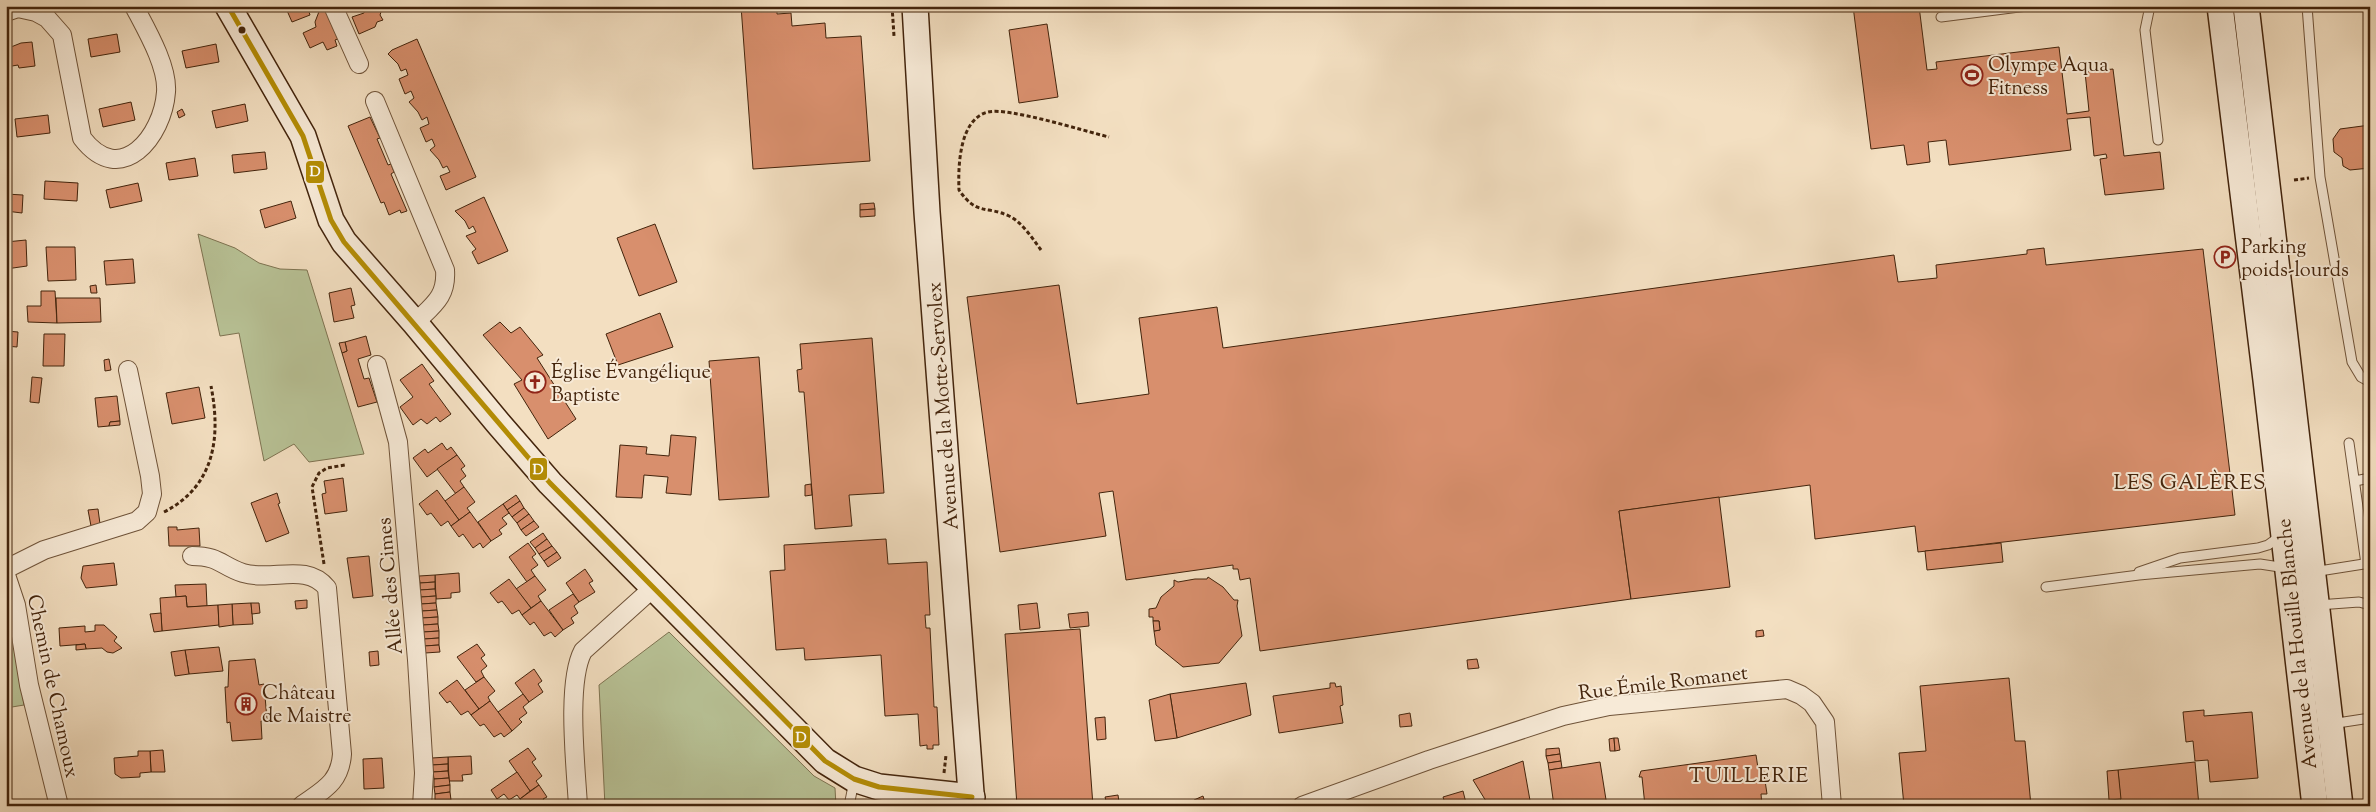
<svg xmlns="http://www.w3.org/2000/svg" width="2376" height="812" font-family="'Sorts Mill Goudy',serif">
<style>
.green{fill:#b8c296;stroke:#7e7351}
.building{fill:#d88f6d;stroke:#43240c}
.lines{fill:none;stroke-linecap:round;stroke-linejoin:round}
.lane-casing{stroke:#6f5339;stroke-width:11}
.street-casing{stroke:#6f5339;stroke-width:20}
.secondary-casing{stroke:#43240c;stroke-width:28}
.path{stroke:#43240c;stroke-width:3;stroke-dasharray:4 2.5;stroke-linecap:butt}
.lane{stroke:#f7ead7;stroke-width:9}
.street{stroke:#f7ead7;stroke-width:18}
.secondary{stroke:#f7ead7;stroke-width:25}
.bus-1-casing{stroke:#f7ead7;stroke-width:9}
.bus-1{stroke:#b48d05;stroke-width:5}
.bus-dot{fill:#43240c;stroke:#f7ead7;stroke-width:2}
.labels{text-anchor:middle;stroke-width:4;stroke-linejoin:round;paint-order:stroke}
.poi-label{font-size:20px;fill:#43240c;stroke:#f7ead7;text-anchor:start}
.street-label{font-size:20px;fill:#43240c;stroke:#f7ead7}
.neighbourhood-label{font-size:21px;letter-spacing:1px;fill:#43240c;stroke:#f7ead7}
.line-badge{stroke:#f7ead7;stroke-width:2}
.badge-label{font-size:14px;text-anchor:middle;font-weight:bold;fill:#fff}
</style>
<rect width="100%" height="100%" fill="#f3dfc1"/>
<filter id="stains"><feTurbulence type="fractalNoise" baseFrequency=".004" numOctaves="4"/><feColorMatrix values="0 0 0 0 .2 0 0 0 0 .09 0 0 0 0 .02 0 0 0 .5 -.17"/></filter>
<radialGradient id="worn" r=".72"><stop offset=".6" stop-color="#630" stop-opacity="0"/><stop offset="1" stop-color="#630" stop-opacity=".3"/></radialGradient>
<g class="green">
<path d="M 198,234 L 235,248 L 259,263 L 280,269 L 307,270 L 364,454 L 309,462 L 294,444 L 264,461 L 239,333 L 220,336 Z"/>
<path d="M 11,619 L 24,705 L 6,708 L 6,620 Z"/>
<path d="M 669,632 L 814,776 L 835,788 L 836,806 L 605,806 L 599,685 Z"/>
</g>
<g class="building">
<path d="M 285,6 L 307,6 L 310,15 L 292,22 Z"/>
<path d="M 365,6 L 383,6 L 380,15 L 383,20 L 377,22 L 375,27 L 359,34 L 352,17 L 364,13 Z"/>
<path d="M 741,6 L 777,6 L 777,14 L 791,13 L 792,26 L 825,23 L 826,38 L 861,36 L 870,161 L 753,169 Z"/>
<path d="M 1853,6 L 1919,6 L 1927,70 L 1937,69 L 1936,62 L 2059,47 L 2067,114 L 2089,111 L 2085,72 L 2113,69 L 2124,156 L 2160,152 L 2164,189 L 2105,195 L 2100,159 L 2107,158 L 2106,154 L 2094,156 L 2090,117 L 2067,119 L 2071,150 L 1949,165 L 1946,140 L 1928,142 L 1930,162 L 1907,165 L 1904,145 L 1871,149 Z"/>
<path d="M 320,9 L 335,15 L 340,38 L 335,40 L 337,46 L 327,50 L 323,42 L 310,48 L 303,33 L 316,27 L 315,22 Z"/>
<path d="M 1047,24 L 1058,97 L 1019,103 L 1009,30 Z"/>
<path d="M 117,34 L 120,52 L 91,57 L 88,39 Z"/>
<path d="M 417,39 L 476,177 L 446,190 L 440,176 L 450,172 L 447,166 L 443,168 L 439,160 L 430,150 L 435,146 L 432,139 L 426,142 L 420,128 L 429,124 L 427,117 L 422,120 L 418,112 L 409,102 L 414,98 L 411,91 L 405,94 L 399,79 L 408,75 L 406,69 L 401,71 L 398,64 L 388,54 L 392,50 Z"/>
<path d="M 32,42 L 35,66 L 19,68 L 18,65 L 6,67 L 6,49 L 21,43 Z"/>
<path d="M 216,44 L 219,62 L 186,68 L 182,51 Z"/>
<path d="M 131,102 L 135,120 L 103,127 L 99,109 Z"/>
<path d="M 245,104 L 248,121 L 216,128 L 212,111 Z"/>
<path d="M 182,109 L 185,115 L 179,118 L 177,112 Z"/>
<path d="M 48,115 L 50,133 L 17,137 L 15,119 Z"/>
<path d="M 370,117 L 380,138 L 377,139 L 388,165 L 391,164 L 394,172 L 391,174 L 407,211 L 401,213 L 400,210 L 389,215 L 384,202 L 381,203 L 348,126 Z"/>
<path d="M 2370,125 L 2370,168 L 2350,170 L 2343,166 L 2342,158 L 2334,152 L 2333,139 L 2340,129 Z"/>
<path d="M 265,152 L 267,169 L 234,173 L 232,155 Z"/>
<path d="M 195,158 L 198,176 L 169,180 L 166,163 Z"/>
<path d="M 45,181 L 78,183 L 77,201 L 44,199 Z"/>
<path d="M 138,183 L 142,201 L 110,208 L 106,190 Z"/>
<path d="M 6,194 L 23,195 L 22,213 L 6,211 Z"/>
<path d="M 484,197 L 508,251 L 478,264 L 472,252 L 476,249 L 466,236 L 476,232 L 473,226 L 469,229 L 465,221 L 455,211 Z"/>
<path d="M 291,201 L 296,218 L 265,228 L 260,210 Z"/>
<path d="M 874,203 L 875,209 L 860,210 L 860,204 Z"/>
<path d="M 875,209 L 875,216 L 860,217 L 860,210 Z"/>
<path d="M 655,224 L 677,282 L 639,296 L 617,238 Z"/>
<path d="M 26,240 L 27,266 L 6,269 L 6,242 Z"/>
<path d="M 46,247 L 75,247 L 76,280 L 48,281 Z"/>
<path d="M 2044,248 L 2046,265 L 2203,249 L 2235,515 L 1918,552 L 1915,526 L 1815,539 L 1810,485 L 1619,511 L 1631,599 L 1260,651 L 1250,578 L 1240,580 L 1238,569 L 1233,569 L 1233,565 L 1126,580 L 1113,491 L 1099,493 L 1106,536 L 1000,552 L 967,297 L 1059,285 L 1077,404 L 1149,394 L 1139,318 L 1217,307 L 1223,348 L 1894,255 L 1898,282 L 1937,278 L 1936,265 L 2027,254 L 2027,250 Z"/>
<path d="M 133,259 L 135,283 L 106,285 L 104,261 Z"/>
<path d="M 96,285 L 97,293 L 91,293 L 90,286 Z"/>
<path d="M 351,288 L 355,305 L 351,306 L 354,318 L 334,322 L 329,293 Z"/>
<path d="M 41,291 L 55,291 L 57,323 L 28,322 L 27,306 L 41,306 Z"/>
<path d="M 56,298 L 100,298 L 101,322 L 57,323 Z"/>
<path d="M 660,313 L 673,347 L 618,365 L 606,334 Z"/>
<path d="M 500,322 L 511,333 L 520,327 L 543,355 L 537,358 L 576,419 L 548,439 L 514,384 L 522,380 L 483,335 Z"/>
<path d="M 6,331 L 18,332 L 17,347 L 6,346 Z"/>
<path d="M 44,334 L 65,334 L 64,366 L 43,366 Z"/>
<path d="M 366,336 L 371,355 L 358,359 L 364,379 L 369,378 L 377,402 L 358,407 L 342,353 L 347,351 L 345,342 Z"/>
<path d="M 872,338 L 884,493 L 849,495 L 852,526 L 815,529 L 804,392 L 799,392 L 797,370 L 802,369 L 800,344 Z"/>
<path d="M 345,342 L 347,351 L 342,353 L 339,343 Z"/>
<path d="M 759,357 L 769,497 L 719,500 L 709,361 Z"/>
<path d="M 109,359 L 111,370 L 105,371 L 104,360 Z"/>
<path d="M 422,364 L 434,381 L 429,384 L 451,414 L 440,422 L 436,417 L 427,424 L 421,419 L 413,425 L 400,407 L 413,397 L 400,380 Z"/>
<path d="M 32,377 L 42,378 L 39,403 L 30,402 Z"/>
<path d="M 199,387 L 205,418 L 172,424 L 166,393 Z"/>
<path d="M 117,396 L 120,421 L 110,422 L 109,426 L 98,427 L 95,398 Z"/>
<path d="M 120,421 L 120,425 L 109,426 L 110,422 Z"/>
<path d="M 671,435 L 696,437 L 691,495 L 666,493 L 668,477 L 644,475 L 642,498 L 616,497 L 620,445 L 647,447 L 646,454 L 669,456 Z"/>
<path d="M 6,437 L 11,438 L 6,459 Z"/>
<path d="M 442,443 L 447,450 L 451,447 L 457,455 L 427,477 L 413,458 L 425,449 L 428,453 Z"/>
<path d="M 457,455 L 465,466 L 461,469 L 466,476 L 460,481 L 464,487 L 456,494 L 437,469 Z"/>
<path d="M 343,478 L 347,511 L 325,514 L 322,494 L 326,493 L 324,481 Z"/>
<path d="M 811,484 L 812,495 L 805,496 L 805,485 Z"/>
<path d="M 464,487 L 475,502 L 467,508 L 470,512 L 459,520 L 445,501 Z"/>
<path d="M 437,490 L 459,520 L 451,526 L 448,521 L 441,526 L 431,513 L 427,515 L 419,504 Z"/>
<path d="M 277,493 L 280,503 L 278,504 L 289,533 L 266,542 L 251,503 Z"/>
<path d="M 516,495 L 520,501 L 507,510 L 503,504 Z"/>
<path d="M 1719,497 L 1730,587 L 1631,599 L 1619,511 Z"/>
<path d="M 520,501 L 524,508 L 512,517 L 507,510 Z"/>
<path d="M 503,504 L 509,513 L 502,518 L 507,524 L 499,530 L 502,534 L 491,541 L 478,522 Z"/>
<path d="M 524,508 L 529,514 L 517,523 L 512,517 Z"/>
<path d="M 98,509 L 100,524 L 91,526 L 88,510 Z"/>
<path d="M 470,512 L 491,541 L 483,548 L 480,543 L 473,548 L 463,534 L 459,537 L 451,526 Z"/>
<path d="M 529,514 L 534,521 L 521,530 L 517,523 Z"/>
<path d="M 534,521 L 539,527 L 526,536 L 521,530 Z"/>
<path d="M 168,527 L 177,527 L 177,530 L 199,528 L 200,546 L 169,546 Z"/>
<path d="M 543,533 L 547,539 L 535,548 L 530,542 Z"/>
<path d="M 547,539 L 552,546 L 539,554 L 535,548 Z"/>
<path d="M 886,539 L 888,564 L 927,562 L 930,615 L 925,615 L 926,628 L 930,628 L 934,707 L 937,707 L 939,745 L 933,745 L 933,749 L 927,749 L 927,745 L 920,746 L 918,714 L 885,716 L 881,655 L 805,660 L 804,648 L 776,650 L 770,571 L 785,570 L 784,545 Z"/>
<path d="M 528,543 L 536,554 L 532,557 L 538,565 L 531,570 L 535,576 L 527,582 L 509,557 Z"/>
<path d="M 2001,543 L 2003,562 L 1927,570 L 1925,551 Z"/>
<path d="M 552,546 L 557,552 L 544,561 L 539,554 Z"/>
<path d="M 557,552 L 561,558 L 548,567 L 544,561 Z"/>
<path d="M 369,556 L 373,596 L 353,598 L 347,558 Z"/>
<path d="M 114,563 L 117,585 L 86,588 L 81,578 L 83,566 Z"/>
<path d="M 585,569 L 593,581 L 589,583 L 595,592 L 579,602 L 566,583 Z"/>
<path d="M 459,573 L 460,592 L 451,593 L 451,598 L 436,599 L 435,575 Z"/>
<path d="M 435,575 L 435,582 L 420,583 L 419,576 Z"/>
<path d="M 535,576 L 546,590 L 538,596 L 541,601 L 531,608 L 516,589 Z"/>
<path d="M 1208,577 L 1223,587 L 1234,600 L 1238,600 L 1237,606 L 1242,636 L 1219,663 L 1183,667 L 1156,645 L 1154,631 L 1160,630 L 1159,621 L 1153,621 L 1153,617 L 1149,617 L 1149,609 L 1156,608 L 1161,597 L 1174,586 L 1174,580 L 1178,582 L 1195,579 L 1207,579 Z"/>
<path d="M 509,579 L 531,608 L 522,615 L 519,610 L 512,614 L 502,601 L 498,603 L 490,593 Z"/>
<path d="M 435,582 L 435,589 L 420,590 L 420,583 Z"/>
<path d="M 206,584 L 207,606 L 187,607 L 186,596 L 176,597 L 175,585 Z"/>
<path d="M 435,589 L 436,596 L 421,597 L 420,590 Z"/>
<path d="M 573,594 L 579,602 L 574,606 L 578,613 L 571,618 L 574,623 L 563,630 L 549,610 Z"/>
<path d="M 186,596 L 187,607 L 218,605 L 219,625 L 162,631 L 160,598 Z"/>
<path d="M 436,596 L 436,603 L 421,604 L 421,597 Z"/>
<path d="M 307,600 L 307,608 L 296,609 L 295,601 Z"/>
<path d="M 541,601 L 563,630 L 555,637 L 551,632 L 544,636 L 534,622 L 530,625 L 522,615 Z"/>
<path d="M 251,603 L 253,624 L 233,625 L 232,604 Z"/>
<path d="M 251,603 L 259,603 L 260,613 L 252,614 Z"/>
<path d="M 436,603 L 437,610 L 422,611 L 421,604 Z"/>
<path d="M 1037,603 L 1040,628 L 1020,630 L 1018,605 Z"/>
<path d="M 232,604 L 233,625 L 219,627 L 218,605 Z"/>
<path d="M 437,610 L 438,617 L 422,618 L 422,611 Z"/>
<path d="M 1088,612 L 1089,626 L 1070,628 L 1068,614 Z"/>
<path d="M 161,613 L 162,631 L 154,632 L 150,614 Z"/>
<path d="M 438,617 L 438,624 L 423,625 L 422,618 Z"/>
<path d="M 1153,621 L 1159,621 L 1160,630 L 1154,631 Z"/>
<path d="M 438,624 L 439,631 L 423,632 L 423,625 Z"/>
<path d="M 95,625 L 104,625 L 117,637 L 114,641 L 122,648 L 113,653 L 107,652 L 102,648 L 86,649 L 85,644 L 60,646 L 59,628 L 85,626 L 85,632 L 95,631 Z"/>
<path d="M 1080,629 L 1093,806 L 1017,806 L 1005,634 Z"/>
<path d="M 1763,630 L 1764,636 L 1756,637 L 1756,631 Z"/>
<path d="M 439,631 L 439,638 L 424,639 L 423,632 Z"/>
<path d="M 439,638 L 439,645 L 424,646 L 424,639 Z"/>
<path d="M 85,644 L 86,649 L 76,650 L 76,645 Z"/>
<path d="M 477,644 L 485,655 L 481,658 L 487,666 L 481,671 L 484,677 L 476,682 L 457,657 Z"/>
<path d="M 439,645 L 440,652 L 425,653 L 424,646 Z"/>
<path d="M 219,647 L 223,671 L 189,674 L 185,650 Z"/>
<path d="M 185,650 L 189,674 L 175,676 L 171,652 Z"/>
<path d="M 378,651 L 379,665 L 370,666 L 369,652 Z"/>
<path d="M 255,659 L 259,685 L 264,684 L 267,720 L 261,721 L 262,739 L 232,741 L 230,722 L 227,723 L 225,687 L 228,687 L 229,661 Z"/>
<path d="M 1477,659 L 1479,668 L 1468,669 L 1467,660 Z"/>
<path d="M 534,669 L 542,681 L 538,684 L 543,692 L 529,702 L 515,683 Z"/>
<path d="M 484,677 L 495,691 L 488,697 L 490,701 L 479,709 L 465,690 Z"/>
<path d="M 2009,678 L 2015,741 L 2025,741 L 2031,806 L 1904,806 L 1899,753 L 1926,751 L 1920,686 Z"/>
<path d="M 457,680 L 479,709 L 471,715 L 468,711 L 461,715 L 450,701 L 447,703 L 439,693 Z"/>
<path d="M 1246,683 L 1251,715 L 1177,738 L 1170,694 Z"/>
<path d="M 1330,683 L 1335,683 L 1336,687 L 1341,686 L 1343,705 L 1340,706 L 1343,723 L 1279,733 L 1273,696 L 1330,688 Z"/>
<path d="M 523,694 L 529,702 L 523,707 L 527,713 L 519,719 L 522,722 L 512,731 L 498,712 Z"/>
<path d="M 1170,694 L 1177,738 L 1155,741 L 1149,700 Z"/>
<path d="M 490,701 L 512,731 L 504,737 L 501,733 L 494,737 L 484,724 L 480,726 L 471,715 Z"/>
<path d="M 2204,710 L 2204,716 L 2252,712 L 2258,778 L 2210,782 L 2208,760 L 2195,761 L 2193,741 L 2186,742 L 2183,712 Z"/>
<path d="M 1410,713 L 1412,726 L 1400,727 L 1399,715 Z"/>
<path d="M 1105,717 L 1106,739 L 1097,740 L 1095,718 Z"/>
<path d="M 1614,738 L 1615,751 L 1610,751 L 1609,739 Z"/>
<path d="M 1614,738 L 1618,738 L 1620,750 L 1615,751 Z"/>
<path d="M 528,748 L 536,759 L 532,762 L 542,776 L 536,781 L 539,785 L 530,791 L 509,761 Z"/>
<path d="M 1559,748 L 1560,754 L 1546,756 L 1546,749 Z"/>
<path d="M 163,750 L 165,772 L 151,772 L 150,751 Z"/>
<path d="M 138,751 L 150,751 L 151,772 L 140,773 L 140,777 L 121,778 L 115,774 L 114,758 L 138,756 Z"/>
<path d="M 1560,754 L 1561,761 L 1548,763 L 1546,756 Z"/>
<path d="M 1756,755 L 1758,768 L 1763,767 L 1767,794 L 1761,794 L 1762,806 L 1645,806 L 1642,777 L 1639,777 L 1641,771 Z"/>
<path d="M 471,756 L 472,774 L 462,775 L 463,781 L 449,781 L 448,757 Z"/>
<path d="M 448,757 L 448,764 L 432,765 L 432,758 Z"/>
<path d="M 382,758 L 384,788 L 364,789 L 363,759 Z"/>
<path d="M 1523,761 L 1531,806 L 1489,806 L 1473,780 Z"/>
<path d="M 1561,761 L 1562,768 L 1549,770 L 1548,763 Z"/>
<path d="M 1600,762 L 1607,806 L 1554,806 L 1549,770 Z"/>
<path d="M 2195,762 L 2199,806 L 2121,806 L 2118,770 Z"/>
<path d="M 448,764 L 448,771 L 433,772 L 432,765 Z"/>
<path d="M 2118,770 L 2121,799 L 2109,800 L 2107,771 Z"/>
<path d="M 448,771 L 449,778 L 434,779 L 433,772 Z"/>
<path d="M 517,772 L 530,791 L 520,799 L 517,795 L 509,800 L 504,794 L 497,799 L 491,790 Z"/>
<path d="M 449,778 L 450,785 L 434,787 L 434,779 Z"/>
<path d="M 450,785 L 450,792 L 435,794 L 434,787 Z"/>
<path d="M 539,785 L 547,797 L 543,799 L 547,806 L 525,806 L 520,799 Z"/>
<path d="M 1463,791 L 1466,803 L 1462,806 L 1446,806 L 1443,797 Z"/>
<path d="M 450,792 L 451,800 L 435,800 L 435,794 Z"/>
<path d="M 1118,795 L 1119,802 L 1107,804 L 1105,797 Z"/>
<path d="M 1203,796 L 1206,806 L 1196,806 L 1194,800 Z"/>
</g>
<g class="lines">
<g class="lane-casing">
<g id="lane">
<path d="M 2150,6 L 2145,30 L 2158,140"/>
<path d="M 2307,6 L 2320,177 L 2352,362 L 2361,377 L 2370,382"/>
<path d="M 1941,17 L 2027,6"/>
<path d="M 2349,443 L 2366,564"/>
<path d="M 2355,481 L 2370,478"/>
<path d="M 2139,572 L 2180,558 L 2258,548 L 2268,545 L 2282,535"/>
<path d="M 2313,572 L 2370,563"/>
<path d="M 2046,587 L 2139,575 L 2260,564 L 2286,568"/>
<path d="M 2318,605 L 2359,602 L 2370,605"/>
<path d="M 2331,724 L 2370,718"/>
<path d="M 849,806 L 854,781"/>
</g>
</g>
<g class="street-casing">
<g id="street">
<path d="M 333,6 L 359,64"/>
<path d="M 6,12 L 18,8 L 36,12 L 47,18 L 62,35 L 82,138 C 121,189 163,136 166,92 C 168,66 146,29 134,6"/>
<path d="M 375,101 L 445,270 C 447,297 433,305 415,323"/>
<path d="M 377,365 L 398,442 L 417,660 L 424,773 L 422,806"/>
<path d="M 192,556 C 220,556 221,566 243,573 C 272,582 306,562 327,588 L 342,754 C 340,783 323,790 301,806"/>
<path d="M 6,569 L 44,550 L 137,521 L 147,512 L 152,494 L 150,476 L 128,370"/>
<path d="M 6,575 L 16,605 L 29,685 L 59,806"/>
<path d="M 578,806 C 576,768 566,683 583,651 L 653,588"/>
<path d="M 1302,806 L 1429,760 L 1563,716 L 1609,706 L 1787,689 L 1801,695 L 1812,703 L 1825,722 L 1832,806"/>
</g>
</g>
<g class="secondary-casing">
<g id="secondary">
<path d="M 228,6 L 303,136 L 331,220 L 344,242 L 415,323 L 498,423 L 550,483 L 825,761 L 854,779 L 879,787 L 972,797"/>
<path d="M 915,6 L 927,212 L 972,806"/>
<path d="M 2220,6 L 2266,380 L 2315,806"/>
<path d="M 2246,6 L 2340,806"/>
</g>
</g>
<g class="path">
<path d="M 892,6 L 894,36"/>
<path d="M 2294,180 L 2309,178"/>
<path d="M 1041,250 C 1032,238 1022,222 1009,216 C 985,205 977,216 959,190 C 958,167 959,119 988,112 C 1008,107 1084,131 1109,137"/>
<path d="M 164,512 C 215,486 221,437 211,386"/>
<path d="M 324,564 L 312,487 L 319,473 L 327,468 L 345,465"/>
<path d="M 944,773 L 946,755"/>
</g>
<use href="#lane" class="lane"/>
<use href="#street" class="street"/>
<use href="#secondary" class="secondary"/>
<g class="bus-1-casing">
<path id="bus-1" d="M 228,6 L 303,136 L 331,220 L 344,242 L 550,483 L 825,761 L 854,779 L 879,787 L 972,797"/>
</g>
<use href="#bus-1" class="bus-1"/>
</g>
<defs>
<g id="stadium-ring" transform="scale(1.125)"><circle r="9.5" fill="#f7ead7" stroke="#8f2418" stroke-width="1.5"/><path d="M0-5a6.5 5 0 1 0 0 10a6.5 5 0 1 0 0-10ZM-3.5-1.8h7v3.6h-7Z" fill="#8f2418"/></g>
<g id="parking-ring" transform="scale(1.125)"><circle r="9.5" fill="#f7ead7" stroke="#8f2418" stroke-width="1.5"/><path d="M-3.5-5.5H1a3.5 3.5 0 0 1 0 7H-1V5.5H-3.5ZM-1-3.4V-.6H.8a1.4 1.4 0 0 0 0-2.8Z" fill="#8f2418"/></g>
<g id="church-ring" transform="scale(1.125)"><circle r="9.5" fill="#f7ead7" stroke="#8f2418" stroke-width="1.5"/><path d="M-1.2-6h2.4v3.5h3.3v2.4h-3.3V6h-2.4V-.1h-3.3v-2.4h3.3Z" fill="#8f2418"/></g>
<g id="building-ring" transform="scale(1.125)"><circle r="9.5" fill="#f7ead7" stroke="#8f2418" stroke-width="1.5"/><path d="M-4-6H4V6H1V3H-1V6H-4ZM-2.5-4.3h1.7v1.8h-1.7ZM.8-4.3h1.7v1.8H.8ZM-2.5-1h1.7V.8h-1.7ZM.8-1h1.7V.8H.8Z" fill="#8f2418"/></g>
</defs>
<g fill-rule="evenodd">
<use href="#stadium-ring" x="1972" y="75"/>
<use href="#parking-ring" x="2225" y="257"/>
<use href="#church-ring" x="535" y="382"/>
<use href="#building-ring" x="246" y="704"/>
</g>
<circle class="bus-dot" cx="242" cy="30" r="4.5"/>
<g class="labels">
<g class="poi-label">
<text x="1988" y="71">Olympe Aqua<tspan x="1988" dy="23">Fitness</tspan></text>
<text x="2241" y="253">Parking<tspan x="2241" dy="23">poids-lourds</tspan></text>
<text x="551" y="378">Église Évangélique<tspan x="551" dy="23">Baptiste</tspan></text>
<text x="262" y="699">Château<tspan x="262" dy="23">de Maistre</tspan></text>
</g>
<g class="street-label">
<text transform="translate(942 406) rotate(-94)" y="7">Avenue de la Motte-Servolex</text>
<text transform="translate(389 586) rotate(-95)" y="7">Allée des Cimes</text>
<text transform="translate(2296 644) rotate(-96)" y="7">Avenue de la Houille Blanche</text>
<text transform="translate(1663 682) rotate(-7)" y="7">Rue Émile Romanet</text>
<text transform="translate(54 686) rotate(78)" y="7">Chemin de Chamoux</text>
</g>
<g class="neighbourhood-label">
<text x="2190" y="489">LES GALÈRES</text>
<text x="1749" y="782">TUILLERIE</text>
</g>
</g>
<g class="line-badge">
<rect x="305" y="160" width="20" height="24" rx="5" fill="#b48d05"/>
<rect x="529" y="457" width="19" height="24" rx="5" fill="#b48d05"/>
<rect x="792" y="725" width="19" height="24" rx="5" fill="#b48d05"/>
</g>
<g class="badge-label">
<text x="315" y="176">D</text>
<text x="538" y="474">D</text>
<text x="801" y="742">D</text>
</g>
<rect width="2376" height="812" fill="none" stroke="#f3dfc1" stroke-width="25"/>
<rect x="8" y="8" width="2361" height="797" fill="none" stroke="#43240c" stroke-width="2.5"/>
<rect x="12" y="12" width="2351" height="787" fill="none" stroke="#43240c"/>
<rect width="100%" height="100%" filter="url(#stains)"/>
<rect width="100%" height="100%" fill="url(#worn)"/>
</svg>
